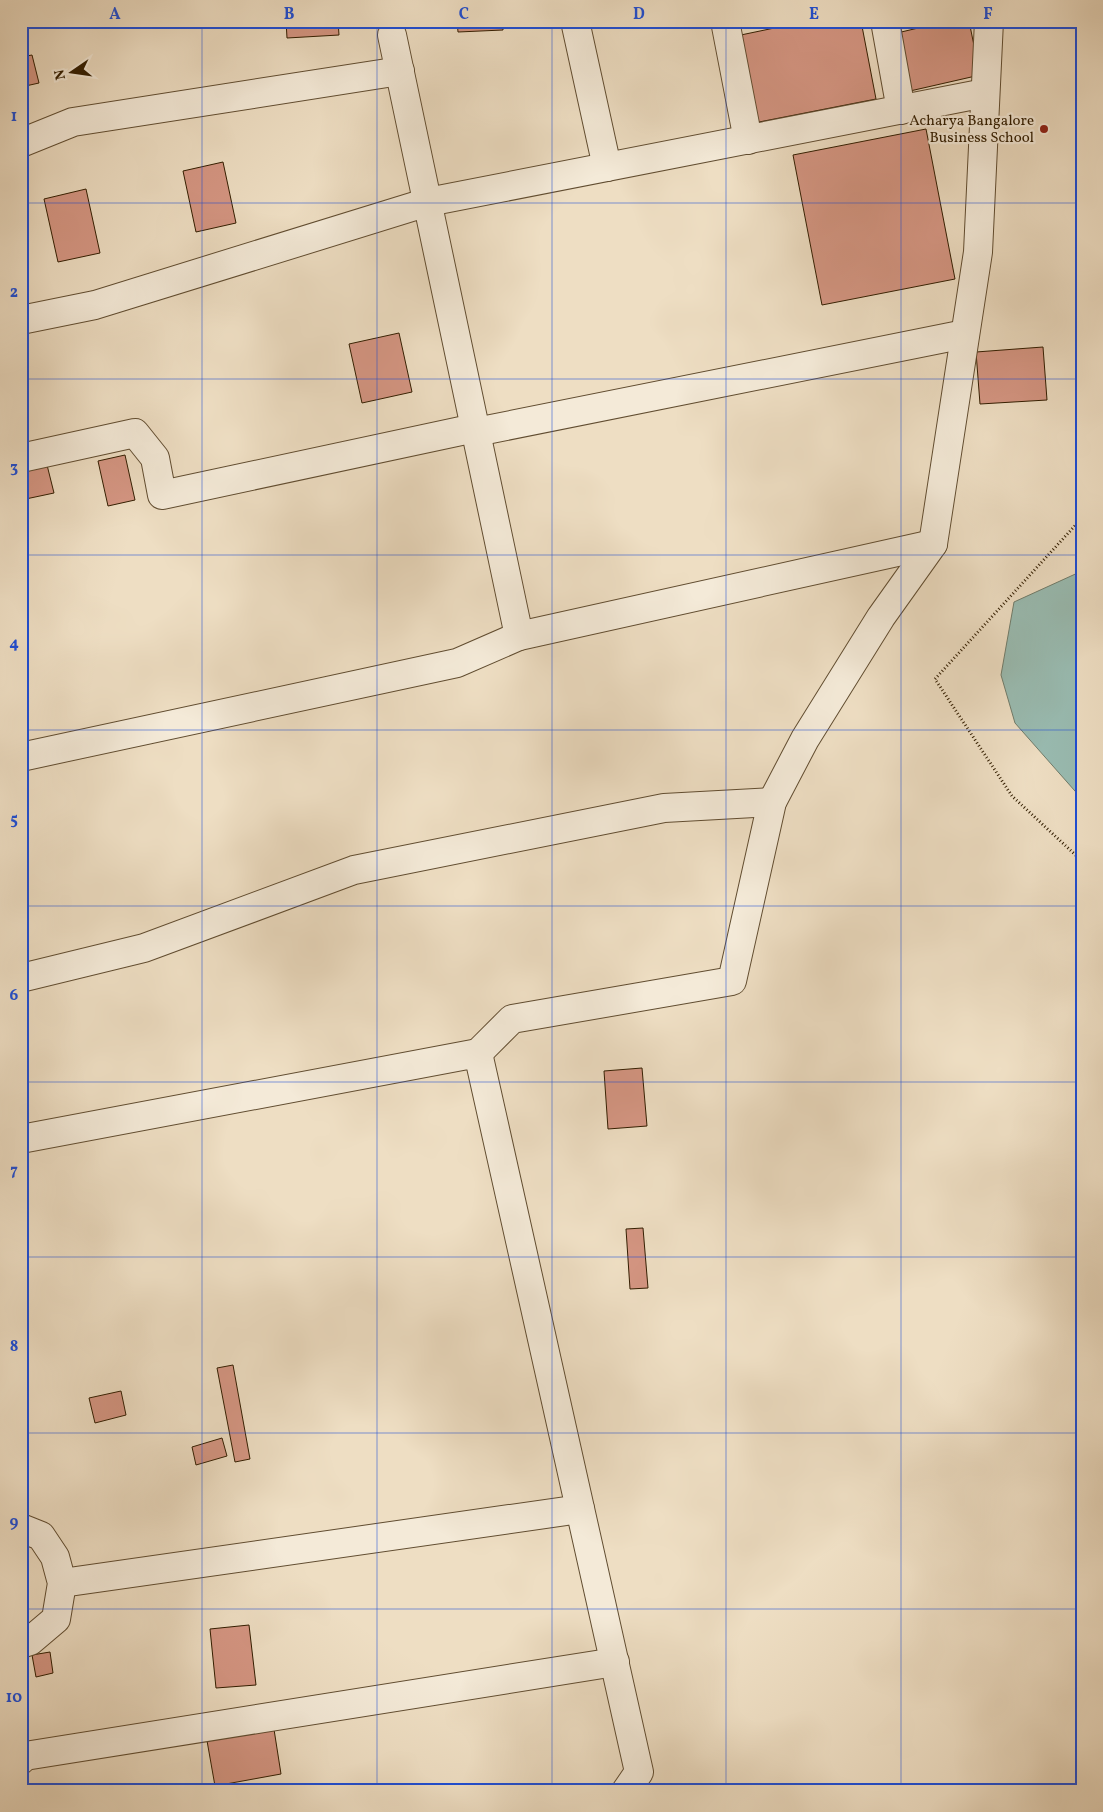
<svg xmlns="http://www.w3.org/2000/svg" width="1103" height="1812" font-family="Vollkorn,serif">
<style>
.water{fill:#99bcb2;stroke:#707c6b}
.building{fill:#d59683;stroke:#321d00}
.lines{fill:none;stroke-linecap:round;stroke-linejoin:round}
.minor-casing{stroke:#614d31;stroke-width:30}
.path{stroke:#321d00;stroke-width:3;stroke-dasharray:1 2.5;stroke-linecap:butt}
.minor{stroke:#f4ead8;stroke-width:28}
.grid{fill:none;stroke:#1d4ed8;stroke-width:1;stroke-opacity:0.55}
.poi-dot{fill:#8f2418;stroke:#f4ead8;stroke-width:2}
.labels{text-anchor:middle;stroke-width:4.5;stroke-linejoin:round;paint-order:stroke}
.poi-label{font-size:15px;fill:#321d00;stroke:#f4ead8;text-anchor:end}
.neatline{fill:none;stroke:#1d4ed8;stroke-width:2}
.grid-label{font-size:16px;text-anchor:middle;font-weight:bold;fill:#1d4ed8}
</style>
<rect width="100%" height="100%" fill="#eedec3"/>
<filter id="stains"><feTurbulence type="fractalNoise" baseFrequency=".004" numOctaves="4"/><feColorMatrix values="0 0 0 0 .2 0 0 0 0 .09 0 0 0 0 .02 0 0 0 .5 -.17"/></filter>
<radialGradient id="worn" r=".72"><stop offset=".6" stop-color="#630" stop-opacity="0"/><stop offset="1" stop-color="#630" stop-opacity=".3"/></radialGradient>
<path class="water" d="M 1082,571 L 1082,799 L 1015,723 L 1001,675 L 1014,602 Z"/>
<g class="building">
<path d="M 286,21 L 338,21 L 339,35 L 287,38 Z"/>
<path d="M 457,21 L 503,21 L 503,30 L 458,32 Z"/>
<path d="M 808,21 L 861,21 L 876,99 L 754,123 L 736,36 Z"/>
<path d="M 948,21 L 969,21 L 980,75 L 910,91 L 897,33 Z"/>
<path d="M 32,55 L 39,83 L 21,87 L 21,57 Z"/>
<path d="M 926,129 L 955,279 L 822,305 L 793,155 Z"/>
<path d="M 223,162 L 236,223 L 196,232 L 183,171 Z"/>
<path d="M 86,189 L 100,253 L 58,262 L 44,199 Z"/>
<path d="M 399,333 L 412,392 L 362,403 L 349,344 Z"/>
<path d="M 1043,347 L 1047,400 L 980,404 L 976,352 Z"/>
<path d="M 125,455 L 135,500 L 108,506 L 98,461 Z"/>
<path d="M 45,457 L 54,493 L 21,500 L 21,462 Z"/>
<path d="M 642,1068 L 647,1126 L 608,1129 L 604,1071 Z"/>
<path d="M 643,1228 L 648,1288 L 630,1289 L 626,1229 Z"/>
<path d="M 233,1365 L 250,1459 L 235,1462 L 217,1368 Z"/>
<path d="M 121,1391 L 126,1415 L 95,1423 L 89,1398 Z"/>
<path d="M 222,1438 L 227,1456 L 196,1465 L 192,1447 Z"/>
<path d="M 249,1625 L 256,1685 L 216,1688 L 210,1629 Z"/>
<path d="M 50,1652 L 53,1673 L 36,1677 L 32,1655 Z"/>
<path d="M 273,1723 L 281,1774 L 215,1786 L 206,1735 Z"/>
<path d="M 292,1784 L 293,1791 L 255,1791 Z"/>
</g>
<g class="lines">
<g class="minor-casing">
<g id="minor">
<path d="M 575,21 L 607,167"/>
<path d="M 725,21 L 748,140"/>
<path d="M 885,21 L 901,110"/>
<path d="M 392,35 L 519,636 L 933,544"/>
<path d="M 21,143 L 73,122 L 400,71"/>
<path d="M 21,320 L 95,305 L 428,202 L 985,93"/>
<path d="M 21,458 L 135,433 L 155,458 L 162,495 L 475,428 L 476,432 L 965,334"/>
<path d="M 21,757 L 457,663 L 519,636"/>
<path d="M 21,978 L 144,948 L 354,870 L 664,808 L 772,802"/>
<path d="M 478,1053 L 512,1019 L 732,981 L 772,802 L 805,739 L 881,617 L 933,544 L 978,252 L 989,21"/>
<path d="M 21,1139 L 478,1053 L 639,1772 L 626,1791"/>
<path d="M 21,1528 L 41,1536 L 55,1557 L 62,1583 L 56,1619 L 30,1641 L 21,1644"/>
<path d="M 62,1583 L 580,1509"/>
<path d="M 21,1760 L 25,1756 L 615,1662"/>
</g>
</g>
<path class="path" d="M 1082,518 L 935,679 L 1012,796 L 1082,861"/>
<use href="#minor" class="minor"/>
</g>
<path class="grid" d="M 202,21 L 202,1791M 377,21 L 377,1791M 552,21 L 552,1791M 726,21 L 726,1791M 901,21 L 901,1791M 21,203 L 1082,203M 21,379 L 1082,379M 21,555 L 1082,555M 21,730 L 1082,730M 21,906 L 1082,906M 21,1082 L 1082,1082M 21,1257 L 1082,1257M 21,1433 L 1082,1433M 21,1609 L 1082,1609"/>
<circle class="poi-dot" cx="1044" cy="129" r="5"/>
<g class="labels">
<g class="poi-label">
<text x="1034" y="125">Acharya Bangalore<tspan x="1034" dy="17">Business School</tspan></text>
</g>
</g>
<rect width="1103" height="1812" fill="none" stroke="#eedec3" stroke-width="55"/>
<g transform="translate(72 72) rotate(257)" stroke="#f4ead8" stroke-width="4" paint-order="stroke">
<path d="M0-4L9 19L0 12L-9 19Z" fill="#321d00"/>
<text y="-8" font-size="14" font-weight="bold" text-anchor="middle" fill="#321d00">N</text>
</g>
<rect x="28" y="28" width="1048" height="1756" class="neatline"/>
<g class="grid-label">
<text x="115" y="19">A</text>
<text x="289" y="19">B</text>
<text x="464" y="19">C</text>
<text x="639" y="19">D</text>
<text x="814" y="19">E</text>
<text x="988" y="19">F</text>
<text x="14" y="121">1</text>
<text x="14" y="297">2</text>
<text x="14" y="472">3</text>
<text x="14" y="648">4</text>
<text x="14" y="824">5</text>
<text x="14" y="1000">6</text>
<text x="14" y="1175">7</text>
<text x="14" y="1351">8</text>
<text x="14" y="1527">9</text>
<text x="14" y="1702">10</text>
</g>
<rect width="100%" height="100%" filter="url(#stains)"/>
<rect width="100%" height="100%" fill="url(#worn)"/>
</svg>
